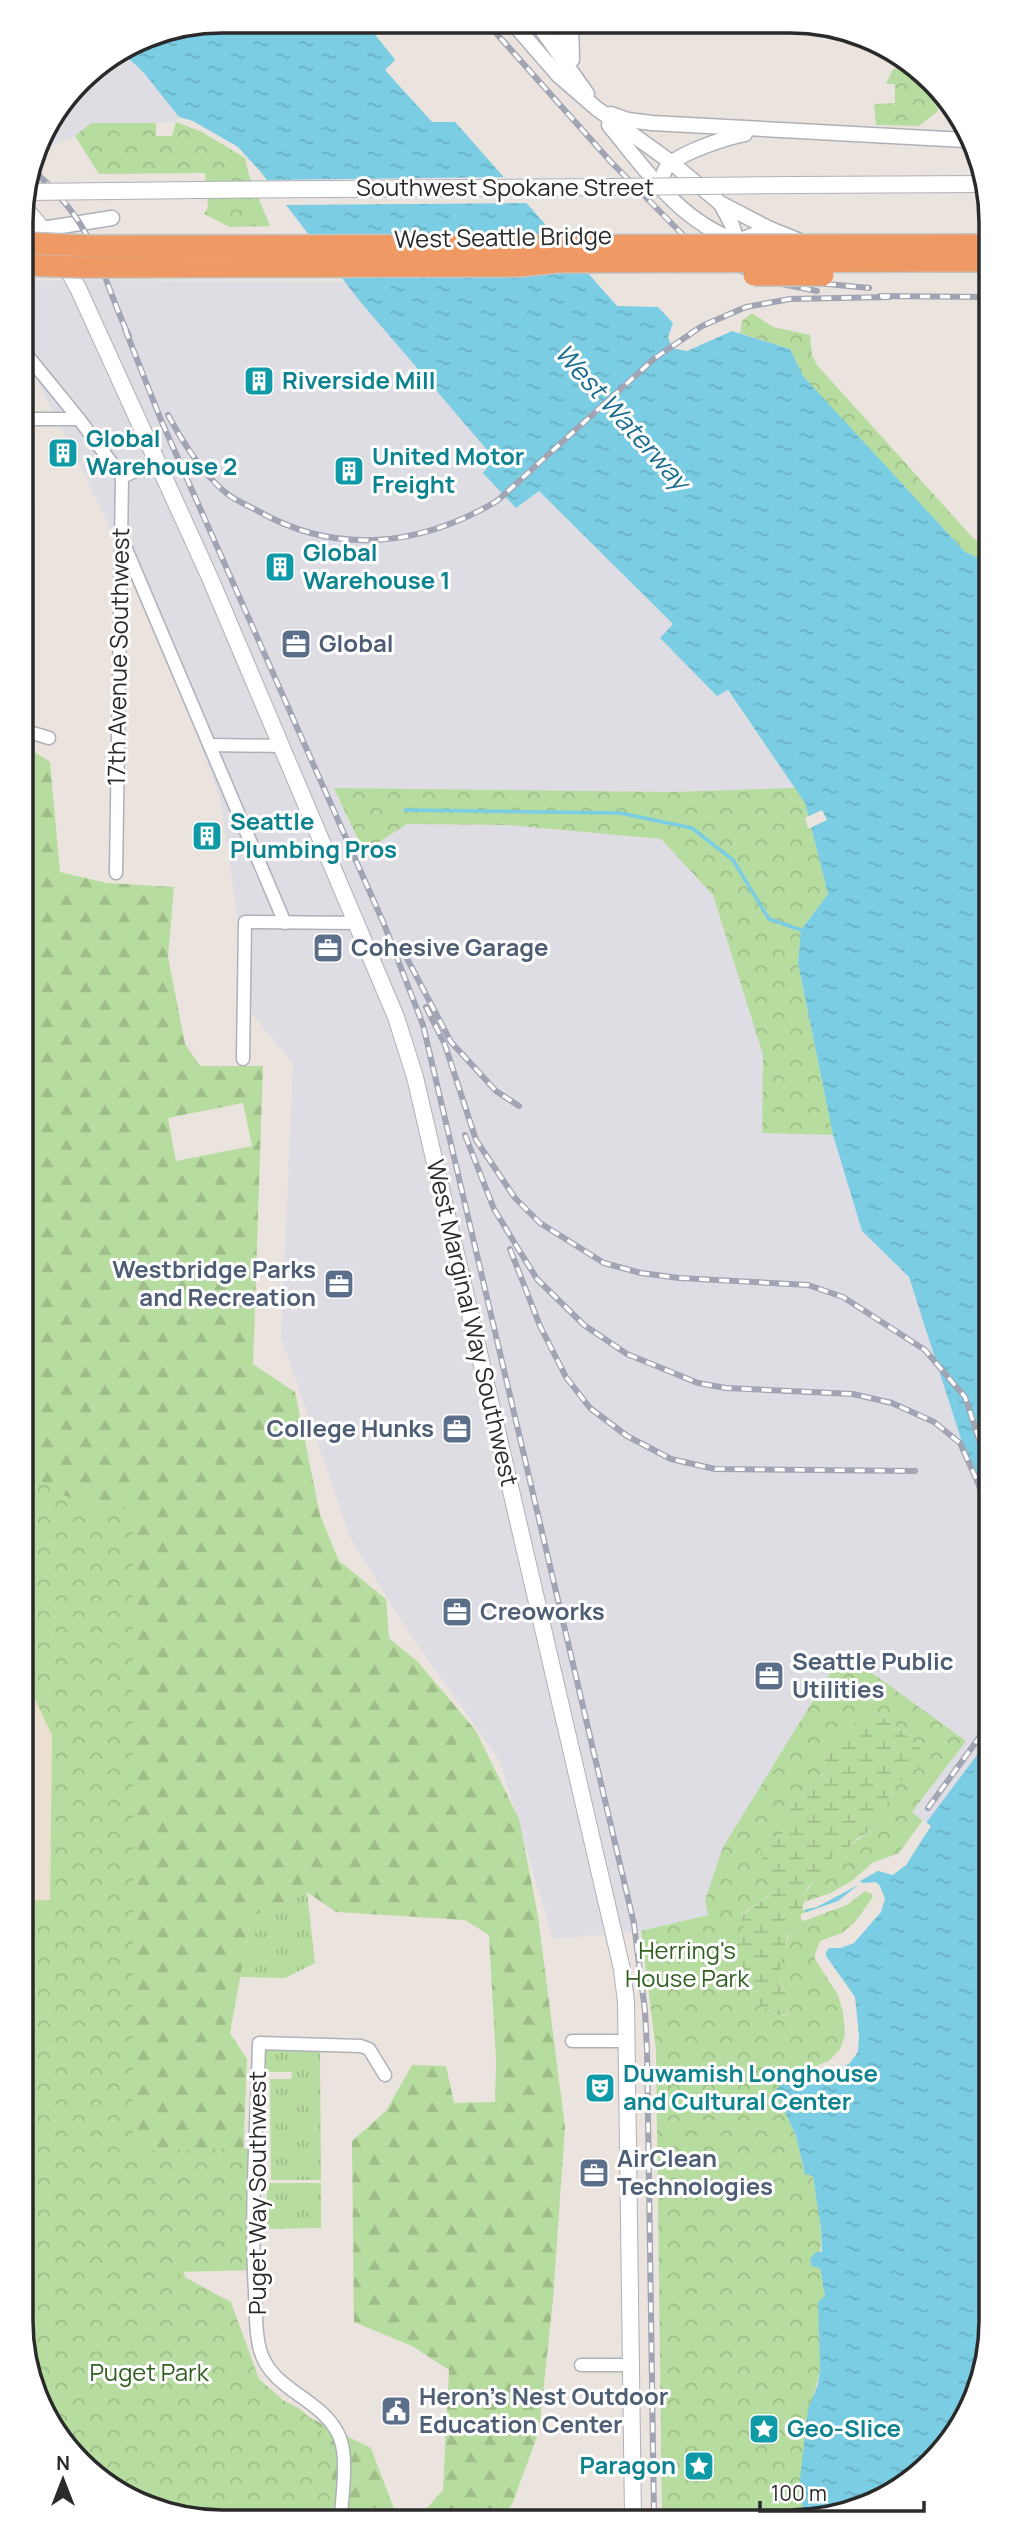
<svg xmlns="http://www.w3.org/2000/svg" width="1012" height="2543" font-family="Manrope,sans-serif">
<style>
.industrial{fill:#dfdde4}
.education{fill:#ebe0cf}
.grass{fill:url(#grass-tufts)}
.forest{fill:url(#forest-firs);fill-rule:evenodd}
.wetland{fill:url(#wetland-marsh)}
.park{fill:url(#park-crowns);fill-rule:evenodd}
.water{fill:url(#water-ripples)}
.pier{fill:#ebe4de}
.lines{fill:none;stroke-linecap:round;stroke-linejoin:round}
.stream{stroke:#7acde3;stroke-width:3.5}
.minor-casing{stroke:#aeb1b9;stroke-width:15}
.tertiary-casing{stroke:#aeb1b9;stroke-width:17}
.secondary-casing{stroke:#aeb1b9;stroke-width:18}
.minor{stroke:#fff;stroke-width:12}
.tertiary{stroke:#fff;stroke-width:14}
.secondary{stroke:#fff;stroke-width:16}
.rail-casing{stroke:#a1a4b3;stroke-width:6}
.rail{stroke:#fff;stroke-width:3.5;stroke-dasharray:10;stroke-linecap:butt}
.secondary-bridge-casing{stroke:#aeb1b9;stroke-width:18;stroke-linecap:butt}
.motorway-bridge-casing{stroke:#c3c3c3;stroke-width:24;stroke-linecap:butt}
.secondary-bridge{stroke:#fff;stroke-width:16}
.motorway-bridge{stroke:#ef9964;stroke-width:21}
.labels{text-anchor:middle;stroke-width:6;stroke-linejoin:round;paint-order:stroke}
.street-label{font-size:24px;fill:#2a2a2a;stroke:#fff}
.culture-label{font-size:24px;font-weight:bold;fill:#0d838f;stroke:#fff;text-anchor:start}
.service-label{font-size:24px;font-weight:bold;fill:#4e5e75;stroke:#fff;text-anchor:start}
.park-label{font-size:24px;fill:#316121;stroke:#fff}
.water-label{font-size:26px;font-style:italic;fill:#1a6d8f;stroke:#fff}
.rim{fill:none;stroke:#2a2a2a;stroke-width:3.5}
</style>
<defs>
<pattern id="grass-tufts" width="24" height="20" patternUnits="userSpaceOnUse" patternTransform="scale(1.75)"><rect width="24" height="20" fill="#b7dc9f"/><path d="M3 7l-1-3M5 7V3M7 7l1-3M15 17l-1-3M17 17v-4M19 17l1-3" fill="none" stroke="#9ebd89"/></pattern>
<pattern id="forest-firs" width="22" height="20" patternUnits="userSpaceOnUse" patternTransform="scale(1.75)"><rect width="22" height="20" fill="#b7dc9f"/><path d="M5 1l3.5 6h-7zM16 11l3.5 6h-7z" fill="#9ebd89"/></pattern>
<pattern id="wetland-marsh" width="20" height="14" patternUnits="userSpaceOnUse" patternTransform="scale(1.75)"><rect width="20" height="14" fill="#b7dc9f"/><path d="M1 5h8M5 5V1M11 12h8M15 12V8" fill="none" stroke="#9ebd89"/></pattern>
<pattern id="park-crowns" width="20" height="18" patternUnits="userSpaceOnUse" patternTransform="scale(1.75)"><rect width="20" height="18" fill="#b7dc9f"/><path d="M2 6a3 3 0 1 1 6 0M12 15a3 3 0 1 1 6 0" fill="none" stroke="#9ebd89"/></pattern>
<pattern id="water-ripples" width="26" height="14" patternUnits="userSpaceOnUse" patternTransform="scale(1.75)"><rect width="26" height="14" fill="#7acde3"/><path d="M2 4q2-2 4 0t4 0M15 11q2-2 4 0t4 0" fill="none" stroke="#6ab0c3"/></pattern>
</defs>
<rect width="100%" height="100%" fill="#ebe4de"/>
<g class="industrial">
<path d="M 121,51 L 144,73 L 179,117 L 176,122 L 156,123 L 91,123 L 75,136 L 42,150 L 38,147 L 42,134 L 89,71 Z"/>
<path d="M 22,280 L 346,282 L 495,458 L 484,473 L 516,508 L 539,491 L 673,624 L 660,638 L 727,690 L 795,788 L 671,792 L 334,788 L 364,852 L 407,824 L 507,825 L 661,839 L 713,895 L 763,1055 L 762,1132 L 833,1135 L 862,1231 L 909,1277 L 932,1346 L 988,1379 L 989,1761 L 936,1830 L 912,1813 L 708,1915 L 641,1931 L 553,1939 L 500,1761 L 409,1633 L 351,1539 L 281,1338 L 293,1064 L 252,1014 L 220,798 L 147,600 L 22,350 Z"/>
</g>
<path class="education" d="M 26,1680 L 52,1735 L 50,1901 L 26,1901 Z"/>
<g class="grass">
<path d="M 307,1892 L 315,1963 L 285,1978 L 240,1977 L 251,1917 Z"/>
<path d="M 266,2049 L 320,2049 L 321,2180 L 271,2180 L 270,2079 L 291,2079 L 292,2072 L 266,2072 Z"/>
<path d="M 267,2183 L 321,2183 L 321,2228 L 267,2229 Z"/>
</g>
<path class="forest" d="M 23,744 L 50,762 L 60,872 L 107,883 L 174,887 L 168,957 L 185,1044 L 200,1066 L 263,1066 L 253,1364 L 295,1392 L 320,1515 L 339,1561 L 386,1599 L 389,1638 L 418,1662 L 476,1731 L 519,1819 L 538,1916 L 565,2127 L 553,2299 L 539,2431 L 513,2502 L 504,2517 L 419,2517 L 443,2490 L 449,2370 L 412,2346 L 354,2322 L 352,2141 L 386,2111 L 412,2065 L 446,2066 L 454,2103 L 495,2102 L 496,2060 L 489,1935 L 465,1920 L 336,1912 L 307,1892 L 251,1917 L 230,2033 L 247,2059 L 242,2187 L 183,2266 L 191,2312 L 242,2369 L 290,2408 L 371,2448 L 397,2517 L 183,2518 L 89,2472 L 28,2372 L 116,2107 L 52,1735 L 26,1680 ZM 243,1103 L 252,1146 L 176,1161 L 168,1118 Z"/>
<path class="wetland" d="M 873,1711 L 895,1725 L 932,1758 L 895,1785 L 875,1828 L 857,1839 L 808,1887 L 804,1894 C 811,1919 796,1920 787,1938 C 785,1944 780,1971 781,1977 C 782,1993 792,1995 790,2014 L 780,2016 L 756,2003 L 750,1975 L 727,1953 L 737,1944 L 741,1916 L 776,1890 C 769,1875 752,1851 766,1836 C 791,1841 789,1818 791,1800 L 823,1782 L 825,1753 L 849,1727 Z"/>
<g class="park">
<path d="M 915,68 C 931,77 935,93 938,111 L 919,126 L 876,125 L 874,104 L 895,103 L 895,84 L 886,84 L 893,69 Z"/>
<path d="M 176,122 L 202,132 L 245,158 L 249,175 L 270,226 L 230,227 L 204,214 L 208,208 L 205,173 L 99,174 L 75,136 L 91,123 L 156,123 L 156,136 L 172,136 Z"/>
<path d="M 752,313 L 773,327 L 810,335 L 812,355 L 817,365 L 973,538 L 985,546 L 985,561 L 965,552 L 802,376 L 790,349 L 740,333 L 742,321 Z"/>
<path d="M 334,788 L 671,792 L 795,788 L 805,803 L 828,894 L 801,930 L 798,963 L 833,1135 L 762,1133 L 763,1055 L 713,895 L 661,839 L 507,825 L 407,824 L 364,852 Z"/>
<path d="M 25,1470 L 57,1492 L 91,1507 L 133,1510 L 133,2151 L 259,2148 L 258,2270 L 175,2272 L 231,2302 L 259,2379 L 283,2400 L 300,2409 L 319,2426 L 330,2448 L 332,2482 L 329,2518 L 183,2518 L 89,2472 L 28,2372 L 26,1901 L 50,1900 L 52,1735 L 26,1680 Z"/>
<path d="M 843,1652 L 966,1741 L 912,1812 L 925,1823 L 908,1847 L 862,1888 L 875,1891 L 841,1993 L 848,2036 L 832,2063 L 775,2090 L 796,2136 L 805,2174 L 813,2176 C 817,2206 826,2236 818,2266 L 820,2268 L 825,2296 L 818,2303 C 821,2332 825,2367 813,2395 L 799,2488 L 804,2515 L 662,2516 L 656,2050 L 641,1931 L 708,1915 L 705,1900 L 723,1847 ZM 874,1711 L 895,1725 L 931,1758 L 895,1785 L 875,1828 L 832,1858 L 804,1894 L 807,1903 L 804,1917 C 789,1925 778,1961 781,1977 C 783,1993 792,1997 789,2015 L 780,2016 L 756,2003 L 750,1975 L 727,1952 L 745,1935 L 741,1915 L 776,1890 C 770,1875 752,1850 766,1836 C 791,1841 789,1818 791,1800 L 823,1782 L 825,1753 L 849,1727 Z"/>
</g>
<g class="water">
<path d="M 222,21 L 365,22 L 397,62 L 457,124 L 617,306 L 658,307 L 673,323 L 668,337 L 672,348 L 687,351 L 732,331 L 790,349 L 803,376 L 965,552 L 985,561 L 988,1523 L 909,1277 L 862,1231 L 833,1135 L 798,963 L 801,930 L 828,894 L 805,803 L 728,690 L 717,696 L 660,638 L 673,624 L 539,491 L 516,508 L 483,473 L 494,458 L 358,299 L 260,171 L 238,147 L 193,121 L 179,117 L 144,73 L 121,51 L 146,36 Z"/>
<path d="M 989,1739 L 991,2333 L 949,2444 L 901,2488 L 841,2515 L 804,2515 L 799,2488 L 808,2409 L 818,2384 L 820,2369 L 818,2302 L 825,2296 L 820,2268 L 811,2266 L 810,2259 L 816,2252 L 822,2252 L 821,2229 L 813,2176 L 805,2174 L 796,2136 L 775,2090 L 789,2078 L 832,2063 L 848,2036 L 847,2011 L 817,1950 L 844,1937 L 876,1897 L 865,1887 L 845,1902 L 804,1917 L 807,1903 L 818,1902 L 908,1847 Z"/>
</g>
<g class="pier">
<path d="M 398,57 L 400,59 L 459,122 L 432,122 L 385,70 Z"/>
<path d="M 509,177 L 531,203 L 282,205 L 263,180 Z"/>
<path d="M 822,810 L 827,820 L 808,829 L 805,818 Z"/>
<path d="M 923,1820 L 931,1826 L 906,1865 L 893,1875 L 878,1871 L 860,1881 L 862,1883 L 876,1882 L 880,1886 L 885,1899 L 881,1912 L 854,1943 L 841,1948 L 829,1948 L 826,1952 L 826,1956 L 855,1997 L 859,2035 L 858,2052 L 850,2063 L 835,2072 L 789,2078 L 830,2060 L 840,2049 L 845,2035 L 843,2012 L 838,1995 L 815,1959 L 815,1954 L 820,1941 L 842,1933 L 855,1922 L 873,1897 L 872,1894 L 865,1891 L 847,1905 L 804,1921 L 801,1919 L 801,1914 L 838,1901 L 858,1885 L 817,1907 L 802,1910 L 804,1902 L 831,1893 L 853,1880 L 872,1863 L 899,1853 Z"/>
</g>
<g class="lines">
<path class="stream" d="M 405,810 L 620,813 L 692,828 L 733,860 L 769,919 L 801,930"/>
<g class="minor-casing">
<g id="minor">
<path d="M 572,23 L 573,60"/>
<path d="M 22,349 L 79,419 L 122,477"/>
<path d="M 22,419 L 79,419"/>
<path d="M 122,477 L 156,462"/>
<path d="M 121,537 L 285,923"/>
<path d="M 23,730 L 49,738"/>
<path d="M 210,745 L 282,746"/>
<path d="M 116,873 L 122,477"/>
<path d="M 243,1059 L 245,922 L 357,923"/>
<path d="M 572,2041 L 626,2041"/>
<path d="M 581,2365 L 631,2365"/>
<path d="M 341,2517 C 342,2495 348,2459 340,2438 C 324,2398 272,2392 260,2350 C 255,2332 256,2311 255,2292 C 250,2210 257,2126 259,2043 L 361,2046 L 369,2049 L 385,2075"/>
</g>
</g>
<g class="tertiary-casing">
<g id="tertiary">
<path d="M 513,23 L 558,75 L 596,108 L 672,163 L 720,203 L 770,229 L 800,241"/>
<path d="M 537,23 L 587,94"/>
<path d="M 558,23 L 570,60"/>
<path d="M 611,114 L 628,120 L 652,123 L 965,140"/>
<path d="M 609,125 C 646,170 679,221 737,241"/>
<path d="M 660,188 C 662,181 662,173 667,167 C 679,153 727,137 745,134"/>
<path d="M 721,204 L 732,225 L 737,241 L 770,229"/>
<path d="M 42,229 L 112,218"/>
</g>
</g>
<g class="secondary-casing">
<g id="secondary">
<path d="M 794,185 L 984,184"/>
<path d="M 199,190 L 612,187"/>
<path d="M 22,206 C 46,229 62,260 78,288 L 210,578 L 396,1017 L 415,1077 L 622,1969 L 626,2002 L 633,2516"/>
</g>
</g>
<use href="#minor" class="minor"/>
<use href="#tertiary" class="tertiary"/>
<use href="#secondary" class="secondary"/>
<g class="rail-casing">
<g id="rail">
<path d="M 487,23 L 611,162 L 691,243 L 732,268 L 777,283 L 817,291"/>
<path d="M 32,169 C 50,185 66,202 79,222 C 101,257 111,299 129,336"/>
<path d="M 806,282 L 869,288"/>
<path d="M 880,296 L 985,297"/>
<path d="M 125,329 L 161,420 L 384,924 L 423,1025 L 634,1924 L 645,2011 L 647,2050 L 654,2516"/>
<path d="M 168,415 C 183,442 201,472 225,492 C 234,500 247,505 258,511 C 337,556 421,546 497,501 L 655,358 L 702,326 L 746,307 L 790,299 L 889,297"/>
<path d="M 402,949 L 451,1042 L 496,1091 L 519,1106"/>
<path d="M 426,1007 L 445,1045 L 476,1140 L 515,1198 L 540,1223 L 604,1263 L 641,1273 L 679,1278 L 808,1285 L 843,1297 L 925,1350 L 965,1397 L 988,1466"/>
<path d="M 465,1135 L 494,1209 L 514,1242 L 537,1279 L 584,1325 L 627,1354 L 698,1383 L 726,1388 L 853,1394 L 892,1403 L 934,1422 L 960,1443 L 979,1485 L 988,1513"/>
<path d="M 510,1249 L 540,1326 L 566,1377 L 590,1408 L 627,1436 L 671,1459 L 715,1469 L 915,1471"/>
<path d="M 928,1808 L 989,1724"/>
</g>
</g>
<use href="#rail" class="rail"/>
<g class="secondary-bridge-casing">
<g id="secondary-bridge">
<path d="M 612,187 L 794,185"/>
<path d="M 26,192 L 199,190"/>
</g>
</g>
<g class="motorway-bridge-casing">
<g id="motorway-bridge">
<path d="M 22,243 L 89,246 L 984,245"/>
<path d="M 22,265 L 83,267 L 518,266 L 558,262 L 985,261"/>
<path d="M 754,275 L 823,275"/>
</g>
</g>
<use href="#secondary-bridge" class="secondary-bridge"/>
<use href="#motorway-bridge" class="motorway-bridge"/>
</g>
<defs>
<g id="building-square" transform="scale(1.575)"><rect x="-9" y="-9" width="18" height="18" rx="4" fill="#0f9aa8" stroke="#fff"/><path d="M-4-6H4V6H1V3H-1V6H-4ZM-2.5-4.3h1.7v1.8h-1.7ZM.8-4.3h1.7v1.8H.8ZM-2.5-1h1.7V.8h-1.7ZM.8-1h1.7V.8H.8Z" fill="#fff"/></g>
<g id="office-square" transform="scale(1.575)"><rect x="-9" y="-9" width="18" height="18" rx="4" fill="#5c6f8a" stroke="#fff"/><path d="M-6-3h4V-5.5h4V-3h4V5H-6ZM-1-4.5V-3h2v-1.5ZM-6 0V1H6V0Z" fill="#fff"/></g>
<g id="theatre-square" transform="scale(1.575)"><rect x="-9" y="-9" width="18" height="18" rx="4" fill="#0f9aa8" stroke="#fff"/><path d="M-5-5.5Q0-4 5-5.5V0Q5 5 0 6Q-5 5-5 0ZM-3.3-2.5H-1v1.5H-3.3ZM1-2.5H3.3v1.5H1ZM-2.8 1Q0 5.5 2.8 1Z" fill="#fff"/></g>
<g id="civic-square" transform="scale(1.575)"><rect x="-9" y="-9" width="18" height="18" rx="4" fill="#5c6f8a" stroke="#fff"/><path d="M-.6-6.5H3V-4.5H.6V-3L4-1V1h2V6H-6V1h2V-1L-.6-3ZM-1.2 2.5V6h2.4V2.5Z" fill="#fff"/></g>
<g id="sight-square" transform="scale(1.575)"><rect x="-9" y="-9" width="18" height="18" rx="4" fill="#0f9aa8" stroke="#fff"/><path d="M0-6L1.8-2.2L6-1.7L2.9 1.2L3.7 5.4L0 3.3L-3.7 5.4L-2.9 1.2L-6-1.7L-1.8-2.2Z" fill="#fff"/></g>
</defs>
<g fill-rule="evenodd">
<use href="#building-square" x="259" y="381"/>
<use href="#building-square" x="63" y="453"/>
<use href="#building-square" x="349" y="471"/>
<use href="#building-square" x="280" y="567"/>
<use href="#office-square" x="296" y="644"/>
<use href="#building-square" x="207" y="836"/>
<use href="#office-square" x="328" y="948"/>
<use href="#office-square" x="339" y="1284"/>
<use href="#office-square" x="457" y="1429"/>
<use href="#office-square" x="457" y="1612"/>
<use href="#office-square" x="769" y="1676"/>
<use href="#theatre-square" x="600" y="2088"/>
<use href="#office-square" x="594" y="2173"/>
<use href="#civic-square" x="396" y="2411"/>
<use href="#sight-square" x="764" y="2429"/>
<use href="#sight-square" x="699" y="2466"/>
</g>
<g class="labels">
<g class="street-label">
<text x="505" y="196">Southwest Spokane Street</text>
<text transform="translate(503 238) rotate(-1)" y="8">West Seattle Bridge</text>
<text transform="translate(119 657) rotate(-89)" y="8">17th Avenue Southwest</text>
<text transform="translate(472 1323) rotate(77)" y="8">West Marginal Way Southwest</text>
<text transform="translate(258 2193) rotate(-90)" y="8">Puget Way Southwest</text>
</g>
<g class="culture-label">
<text x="282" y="389">Riverside Mill</text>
<text x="86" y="447">Global<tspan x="86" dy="28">Warehouse 2</tspan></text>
<text x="372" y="465">United Motor<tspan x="372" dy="28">Freight</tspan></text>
<text x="303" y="561">Global<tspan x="303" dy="28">Warehouse 1</tspan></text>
<text x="230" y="830">Seattle<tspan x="230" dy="28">Plumbing Pros</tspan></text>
<text x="623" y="2082">Duwamish Longhouse<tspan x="623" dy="28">and Cultural Center</tspan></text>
<text x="787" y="2437">Geo-Slice</text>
<text x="676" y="2474" text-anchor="end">Paragon</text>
</g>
<g class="service-label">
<text x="319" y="652">Global</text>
<text x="351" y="956">Cohesive Garage</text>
<text x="316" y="1278" text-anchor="end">Westbridge Parks<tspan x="316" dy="28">and Recreation</tspan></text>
<text x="434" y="1437" text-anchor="end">College Hunks</text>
<text x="480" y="1620">Creoworks</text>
<text x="792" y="1670">Seattle Public<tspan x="792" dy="28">Utilities</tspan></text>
<text x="617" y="2167">AirClean<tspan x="617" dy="28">Technologies</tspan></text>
<text x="419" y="2405">Heron's Nest Outdoor<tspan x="419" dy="28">Education Center</tspan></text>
</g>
<g class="park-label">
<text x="687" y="1959">Herring's<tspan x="687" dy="28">House Park</tspan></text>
<text x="149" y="2381">Puget Park</text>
</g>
<g class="water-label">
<text transform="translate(622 417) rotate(48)" y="9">West Waterway</text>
</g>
</g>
<path d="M0 0H1012V2543H0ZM222 33H790A189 189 0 0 1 979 222V2321A189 189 0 0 1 790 2510H222A189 189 0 0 1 33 2321V222A189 189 0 0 1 222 33Z" fill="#fff" fill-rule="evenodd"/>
<path class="rim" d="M222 33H790A189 189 0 0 1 979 222V2321A189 189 0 0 1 790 2510H222A189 189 0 0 1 33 2321V222A189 189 0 0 1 222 33Z"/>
<g transform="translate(63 2480)" stroke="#ffffff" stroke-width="5" paint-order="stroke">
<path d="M0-5L12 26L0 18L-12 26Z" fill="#2a2a2a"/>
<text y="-10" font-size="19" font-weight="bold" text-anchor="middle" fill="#2a2a2a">N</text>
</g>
<path d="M760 2501v10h164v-10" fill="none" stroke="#2a2a2a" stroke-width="3.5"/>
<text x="771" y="2501" font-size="21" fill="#2a2a2a" stroke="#ffffff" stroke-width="5" paint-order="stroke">100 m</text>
</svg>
